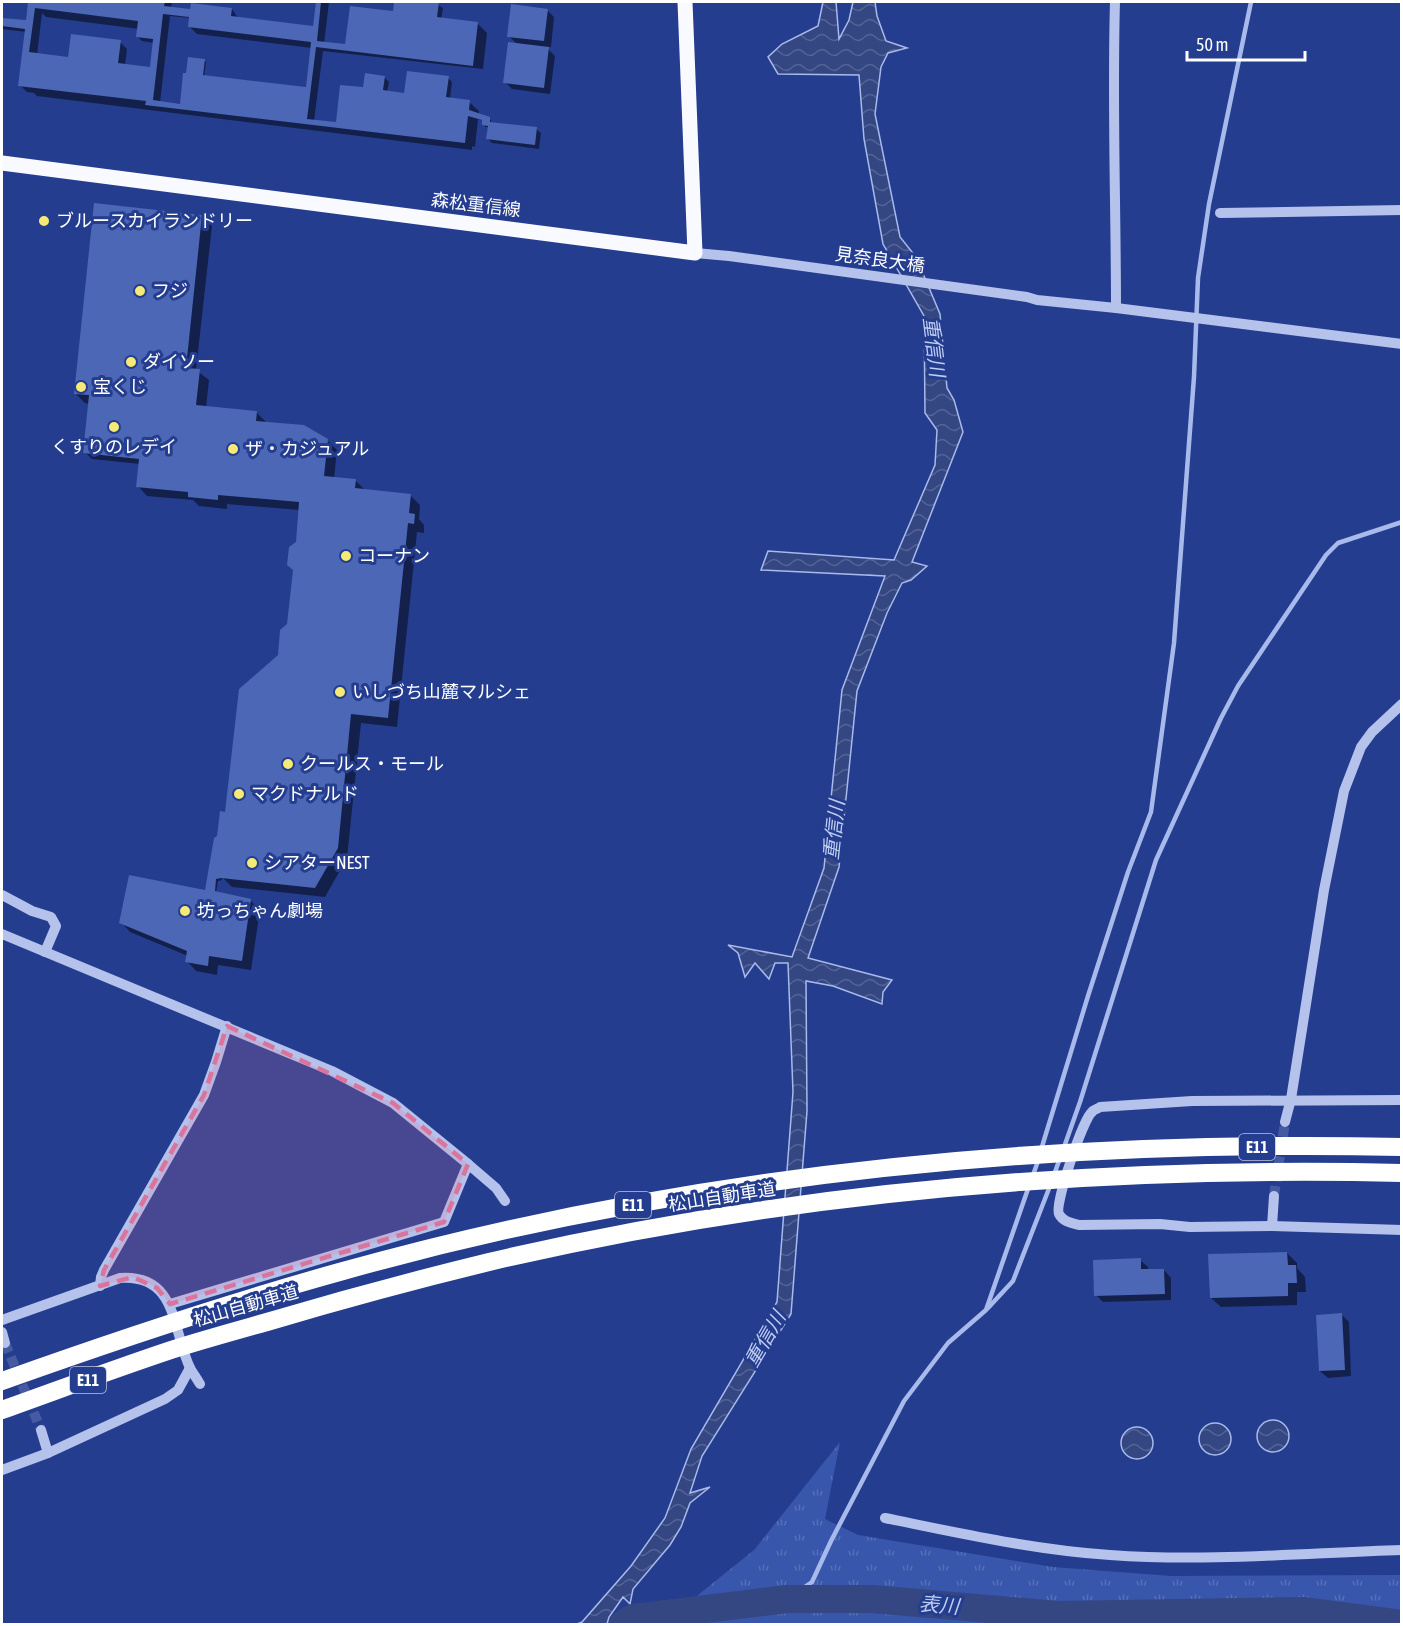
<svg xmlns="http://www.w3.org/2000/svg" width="1403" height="1626" font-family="'Asap Condensed','Noto Sans JP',sans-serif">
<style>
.grass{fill:url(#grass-tufts)}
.water{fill:url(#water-waves);stroke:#a8baec;stroke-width:1.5}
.shadow{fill:#0007;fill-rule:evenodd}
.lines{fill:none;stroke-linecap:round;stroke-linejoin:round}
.stream{stroke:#a8baec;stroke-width:4.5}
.river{stroke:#344783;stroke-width:28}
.building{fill:#4c67b5;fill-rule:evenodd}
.minor-tunnel{stroke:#455aa0;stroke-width:10;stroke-dasharray:10 5;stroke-linecap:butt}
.minor{stroke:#b4c2ec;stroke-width:10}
.major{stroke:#f9faff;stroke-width:15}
.highway{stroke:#fff;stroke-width:18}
.marked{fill:#da749d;fill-opacity:0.2;stroke:#da749d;stroke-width:4.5;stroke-dasharray:12 8;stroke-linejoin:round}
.poi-dot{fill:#f6ea77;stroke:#243d8f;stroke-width:2}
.labels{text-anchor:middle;stroke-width:6;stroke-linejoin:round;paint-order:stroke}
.shield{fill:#243d8f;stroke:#bdc5dd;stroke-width:1.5}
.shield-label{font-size:16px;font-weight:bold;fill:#fff}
.street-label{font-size:18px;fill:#fff;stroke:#243d8f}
.poi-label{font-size:18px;fill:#fff;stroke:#243d8f;text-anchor:start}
.water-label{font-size:20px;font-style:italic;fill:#c0cdf2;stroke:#243d8f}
</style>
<defs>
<pattern id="grass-tufts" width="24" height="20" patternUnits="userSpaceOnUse" patternTransform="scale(1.5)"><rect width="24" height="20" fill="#3856ab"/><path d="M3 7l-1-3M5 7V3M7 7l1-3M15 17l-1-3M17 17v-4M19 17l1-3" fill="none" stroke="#566fb8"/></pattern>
<pattern id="water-waves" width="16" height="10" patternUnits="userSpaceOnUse" patternTransform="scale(1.5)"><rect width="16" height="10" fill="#344783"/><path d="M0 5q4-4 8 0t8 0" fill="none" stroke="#526396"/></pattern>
</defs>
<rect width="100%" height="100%" fill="#243d8f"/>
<path class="grass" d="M 840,1442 L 825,1519 L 858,1535 L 1053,1567 L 1171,1576 L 1401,1575 L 1401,1624 L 662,1624 L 754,1550 Z"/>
<g class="water">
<path d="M 823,2 L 836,2 L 839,39 L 849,20 L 853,2 L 875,2 L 877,16 L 886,41 L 907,48 L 888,53 L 881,67 L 875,114 L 900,237 L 916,257 L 940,314 L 947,388 L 954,400 L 963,432 L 912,562 L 927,566 L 911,580 L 902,583 L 887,613 L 857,691 L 839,867 L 808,958 L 892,980 L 883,992 L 882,1004 L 833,986 L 806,981 L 807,1111 L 791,1314 L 702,1456 L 690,1493 L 710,1487 L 690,1503 L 681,1527 L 670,1545 L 633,1589 L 630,1604 L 623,1597 L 609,1617 L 607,1624 L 577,1624 L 582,1622 L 631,1566 L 665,1518 L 691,1449 L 777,1302 L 793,1092 L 788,963 L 775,963 L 769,979 L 755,963 L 745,977 L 738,953 L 728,945 L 792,957 L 824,868 L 842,690 L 885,576 L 761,570 L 768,551 L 894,560 L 935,465 L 937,430 L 925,413 L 924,316 L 883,244 L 864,139 L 859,75 L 778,74 L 768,57 L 782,44 L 818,26 Z"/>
<circle cx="1273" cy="1436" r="16"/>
<circle cx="1215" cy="1439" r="16"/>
<circle cx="1137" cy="1443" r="16"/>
</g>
<g class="shadow">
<path d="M 30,2 L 172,2 L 171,8 L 192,11 L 232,9 L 238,18 L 314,27 L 318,2 L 329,2 L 324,44 L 350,47 L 394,13 L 395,2 L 433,2 L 443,8 L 441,19 L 477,23 L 487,33 L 483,69 L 323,51 L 314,121 L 340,124 L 367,90 L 384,77 L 389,82 L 387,92 L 405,94 L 448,78 L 452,82 L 450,99 L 469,102 L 479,111 L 479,115 L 491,120 L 491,123 L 536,129 L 541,133 L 539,149 L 492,143 L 488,139 L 489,127 L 485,127 L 484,121 L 478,119 L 475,147 L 472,146 L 472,150 L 37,96 L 34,93 L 27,92 L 20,85 L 26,32 L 2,29 L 2,19 L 27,24 ZM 42,13 L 46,17 L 139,29 L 138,37 L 142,41 L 154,43 L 151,70 L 125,65 L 127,49 L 120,42 L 72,59 L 37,55 ZM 170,16 L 191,18 L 190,27 L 197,34 L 312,48 L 307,89 L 204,77 L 206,62 L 204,61 L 181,105 L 160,103 Z"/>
<path d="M 547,10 L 554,17 L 551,47 L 546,47 L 555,56 L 550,94 L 512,89 L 505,82 L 518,45 L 509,36 Z"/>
<path d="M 202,216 L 212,226 L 196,370 L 209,380 L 206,408 L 256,412 L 266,422 L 327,440 L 337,450 L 334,479 L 356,481 L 366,491 L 410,495 L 420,505 L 419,519 L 424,525 L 424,533 L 417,532 L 397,727 L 361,723 L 347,858 L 325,897 L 232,887 L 222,877 L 222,880 L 218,881 L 216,893 L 250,900 L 260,910 L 251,970 L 218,965 L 217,975 L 196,971 L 187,961 L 188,956 L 130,932 L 121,922 L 210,892 L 218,837 L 289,625 L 300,510 L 227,504 L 227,509 L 199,506 L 193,500 L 147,496 L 138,486 L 140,464 L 92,459 L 85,452 L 90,404 L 85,403 L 75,393 Z"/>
<path d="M 1287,1253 L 1297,1263 L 1297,1268 L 1305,1277 L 1306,1292 L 1297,1292 L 1297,1305 L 1221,1307 L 1211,1298 Z"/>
<path d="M 1140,1260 L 1148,1267 L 1148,1271 L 1164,1270 L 1171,1278 L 1171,1300 L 1103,1302 L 1096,1295 Z"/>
<path d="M 1342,1315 L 1349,1322 L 1351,1376 L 1328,1378 L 1320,1371 Z"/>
</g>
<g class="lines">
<g class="stream">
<path d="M 1041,1150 L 1088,996 L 1128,872 L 1151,812 L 1174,643 L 1194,377 L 1198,278 L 1209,204 L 1251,2"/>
<path d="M 1063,1150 L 1080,1102 L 1156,860 L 1221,718 L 1238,686 L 1326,555 L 1338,543 L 1402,522"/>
<path d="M 1054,1175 L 1060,1158"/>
<path d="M 1032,1178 L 1038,1161"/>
<path d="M 988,1308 L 1013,1281 L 1050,1186"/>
<path d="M 787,1599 L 812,1582 L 831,1541 L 904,1401 L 948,1343 L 986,1310 L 1029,1186"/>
</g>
<path class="river" d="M 623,1624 L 633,1618 L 787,1599 L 872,1599 L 1058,1615 L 1303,1611 L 1402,1624"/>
</g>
<g class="building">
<path d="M 28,2 L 165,2 L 164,6 L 190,9 L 191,3 L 232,8 L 231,16 L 313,26 L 316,2 L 321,2 L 317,41 L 345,44 L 350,6 L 393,11 L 394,2 L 439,2 L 437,17 L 478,22 L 473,66 L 316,47 L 307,119 L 336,122 L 340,85 L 363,87 L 365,73 L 385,76 L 383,90 L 404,93 L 407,71 L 449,76 L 446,97 L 470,100 L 469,110 L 490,117 L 490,122 L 537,127 L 535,145 L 486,139 L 488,126 L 482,125 L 482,120 L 468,116 L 465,143 L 145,105 L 146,101 L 18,86 L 25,29 L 2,26 L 2,18 L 26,20 ZM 35,8 L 138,21 L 136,37 L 153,39 L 150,67 L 118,63 L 121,40 L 71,34 L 68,57 L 29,52 ZM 163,14 L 189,17 L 188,27 L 311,42 L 306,87 L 203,75 L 205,59 L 188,57 L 186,73 L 183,73 L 180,104 L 153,100 Z"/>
<path d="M 511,4 L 548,9 L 544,41 L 507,37 Z"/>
<path d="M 508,42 L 549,47 L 544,88 L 503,83 Z"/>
<path d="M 94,203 L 202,215 L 186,368 L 200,369 L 196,405 L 257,411 L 256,421 L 304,425 L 328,439 L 324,476 L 356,479 L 355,488 L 411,494 L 409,513 L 415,514 L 414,524 L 408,523 L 388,718 L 351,714 L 338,848 L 315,888 L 221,878 L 216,879 L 215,891 L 251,899 L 242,961 L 209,956 L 208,966 L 185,962 L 187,951 L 119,923 L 129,875 L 205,890 L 214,838 L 217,836 L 220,811 L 225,812 L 239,689 L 278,655 L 280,630 L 287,624 L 293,570 L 287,565 L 289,547 L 296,542 L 299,502 L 218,495 L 218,500 L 188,497 L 188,492 L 136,487 L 139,459 L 83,453 L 89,395 L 74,394 Z"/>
<path d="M 1287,1252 L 1288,1265 L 1296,1265 L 1297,1283 L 1288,1283 L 1288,1296 L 1210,1298 L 1208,1254 Z"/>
<path d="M 1141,1258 L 1141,1269 L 1164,1269 L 1165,1294 L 1094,1296 L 1093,1260 Z"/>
<path d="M 1342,1313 L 1345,1370 L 1319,1371 L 1316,1315 Z"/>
</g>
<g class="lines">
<g class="minor-tunnel">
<path d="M 1274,1196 L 1285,1122"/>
<path d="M 5,1343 L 41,1430"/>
</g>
<g class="minor">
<path d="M 1115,2 C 1112,104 1116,206 1116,308"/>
<path d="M 1220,213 L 1402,210"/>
<path d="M 695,253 L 729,256 L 1027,297 L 1037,300 L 1116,308 L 1402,344"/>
<path d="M 2,895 L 32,911 L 51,917 L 56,926 L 45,952"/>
<path d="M 2,934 L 332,1071 L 393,1103 L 468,1164 L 496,1188 L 505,1201"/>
<path d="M 1402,1100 L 1192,1101 L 1100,1107 C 1098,1109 1094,1109 1092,1112 C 1083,1119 1054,1205 1059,1214 C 1063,1222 1072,1223 1079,1225 L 1160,1224 L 1190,1227 L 1272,1226 L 1402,1230"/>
<path d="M 1285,1122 L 1291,1099 L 1324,890 L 1344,791 L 1361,747 L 1372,732 L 1402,704"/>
<path d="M 1272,1226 L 1274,1196"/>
<path d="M 100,1286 L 101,1277 L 104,1270 L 204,1095 L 216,1062 L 227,1026"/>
<path d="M 170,1304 L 444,1222 L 468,1164"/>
<path d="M 2,1320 L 120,1278 C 178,1274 172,1330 190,1368 C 193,1373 197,1379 200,1384"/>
<path d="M 2,1332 L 5,1343"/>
<path d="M 41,1430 L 48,1453"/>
<path d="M 2,1470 L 48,1453 L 165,1399 L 178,1390 L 190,1368"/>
<path d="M 885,1518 C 959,1533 1034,1550 1110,1555 C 1207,1562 1305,1553 1402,1550"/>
</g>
<path class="major" d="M 2,163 L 695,253 L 685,2"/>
<g class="highway">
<path d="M 2,1381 C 114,1341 227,1303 343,1271 C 686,1175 1046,1139 1402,1147"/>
<path d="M 2,1410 C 58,1390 114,1369 171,1350 C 202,1340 235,1331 267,1322 C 341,1300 415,1280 489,1262 C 786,1192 1097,1166 1402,1173"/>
</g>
</g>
<path class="marked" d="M 227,1026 L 393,1103 L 468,1164 L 444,1222 L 170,1304 L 157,1288 L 133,1277 L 100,1286 L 104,1270 L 204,1095 Z"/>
<g class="poi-dot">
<circle cx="44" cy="221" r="6"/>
<circle cx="140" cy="291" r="6"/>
<circle cx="131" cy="362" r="6"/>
<circle cx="81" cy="387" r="6"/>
<circle cx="114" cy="427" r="6"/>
<circle cx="233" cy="449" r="6"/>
<circle cx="346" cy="556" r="6"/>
<circle cx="340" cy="692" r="6"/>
<circle cx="288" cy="764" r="6"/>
<circle cx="239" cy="794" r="6"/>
<circle cx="252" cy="863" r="6"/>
<circle cx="185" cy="911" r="6"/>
</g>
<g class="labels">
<g class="shield">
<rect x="1239" y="1134" width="36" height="26" rx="4.5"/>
<rect x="615" y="1192" width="36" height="26" rx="4.5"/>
<rect x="70" y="1367" width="36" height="26" rx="4.5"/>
</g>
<g class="shield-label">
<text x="1257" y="1153">E11</text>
<text x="633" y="1211">E11</text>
<text x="88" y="1386">E11</text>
</g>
<g class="street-label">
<text transform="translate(476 205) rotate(7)" y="6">森松重信線</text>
<text transform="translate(880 260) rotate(8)" y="6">見奈良大橋</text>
<text transform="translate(722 1197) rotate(-9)" y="6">松山自動車道</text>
<text transform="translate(246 1306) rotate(-16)" y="6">松山自動車道</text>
</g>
<g class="poi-label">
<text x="56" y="227">ブルースカイランドリー</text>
<text x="152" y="297">フジ</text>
<text x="143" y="368">ダイソー</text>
<text x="93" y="393">宝くじ</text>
<text x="114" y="453" text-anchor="middle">くすりのレデイ</text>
<text x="245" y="455">ザ・カジュアル</text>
<text x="358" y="562">コーナン</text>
<text x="352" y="698">いしづち山麓マルシェ</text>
<text x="300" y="770">クールス・モール</text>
<text x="251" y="800">マクドナルド</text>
<text x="264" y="869">シアターNEST</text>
<text x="197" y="917">坊っちゃん劇場</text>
</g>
<g class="water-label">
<text transform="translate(934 347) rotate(83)" y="7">重信川</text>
<text transform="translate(834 830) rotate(-84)" y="7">重信川</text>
<text transform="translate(765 1339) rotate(-60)" y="7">重信川</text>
<text transform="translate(939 1605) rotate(5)" y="7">表川</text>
</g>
</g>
<rect width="1403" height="1626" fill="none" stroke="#ffffff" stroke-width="6"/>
<path d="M1187 51v9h118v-9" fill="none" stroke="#ffffff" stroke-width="3"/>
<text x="1196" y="51" font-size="18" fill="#ffffff" stroke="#243d8f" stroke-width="4.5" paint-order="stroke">50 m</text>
</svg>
